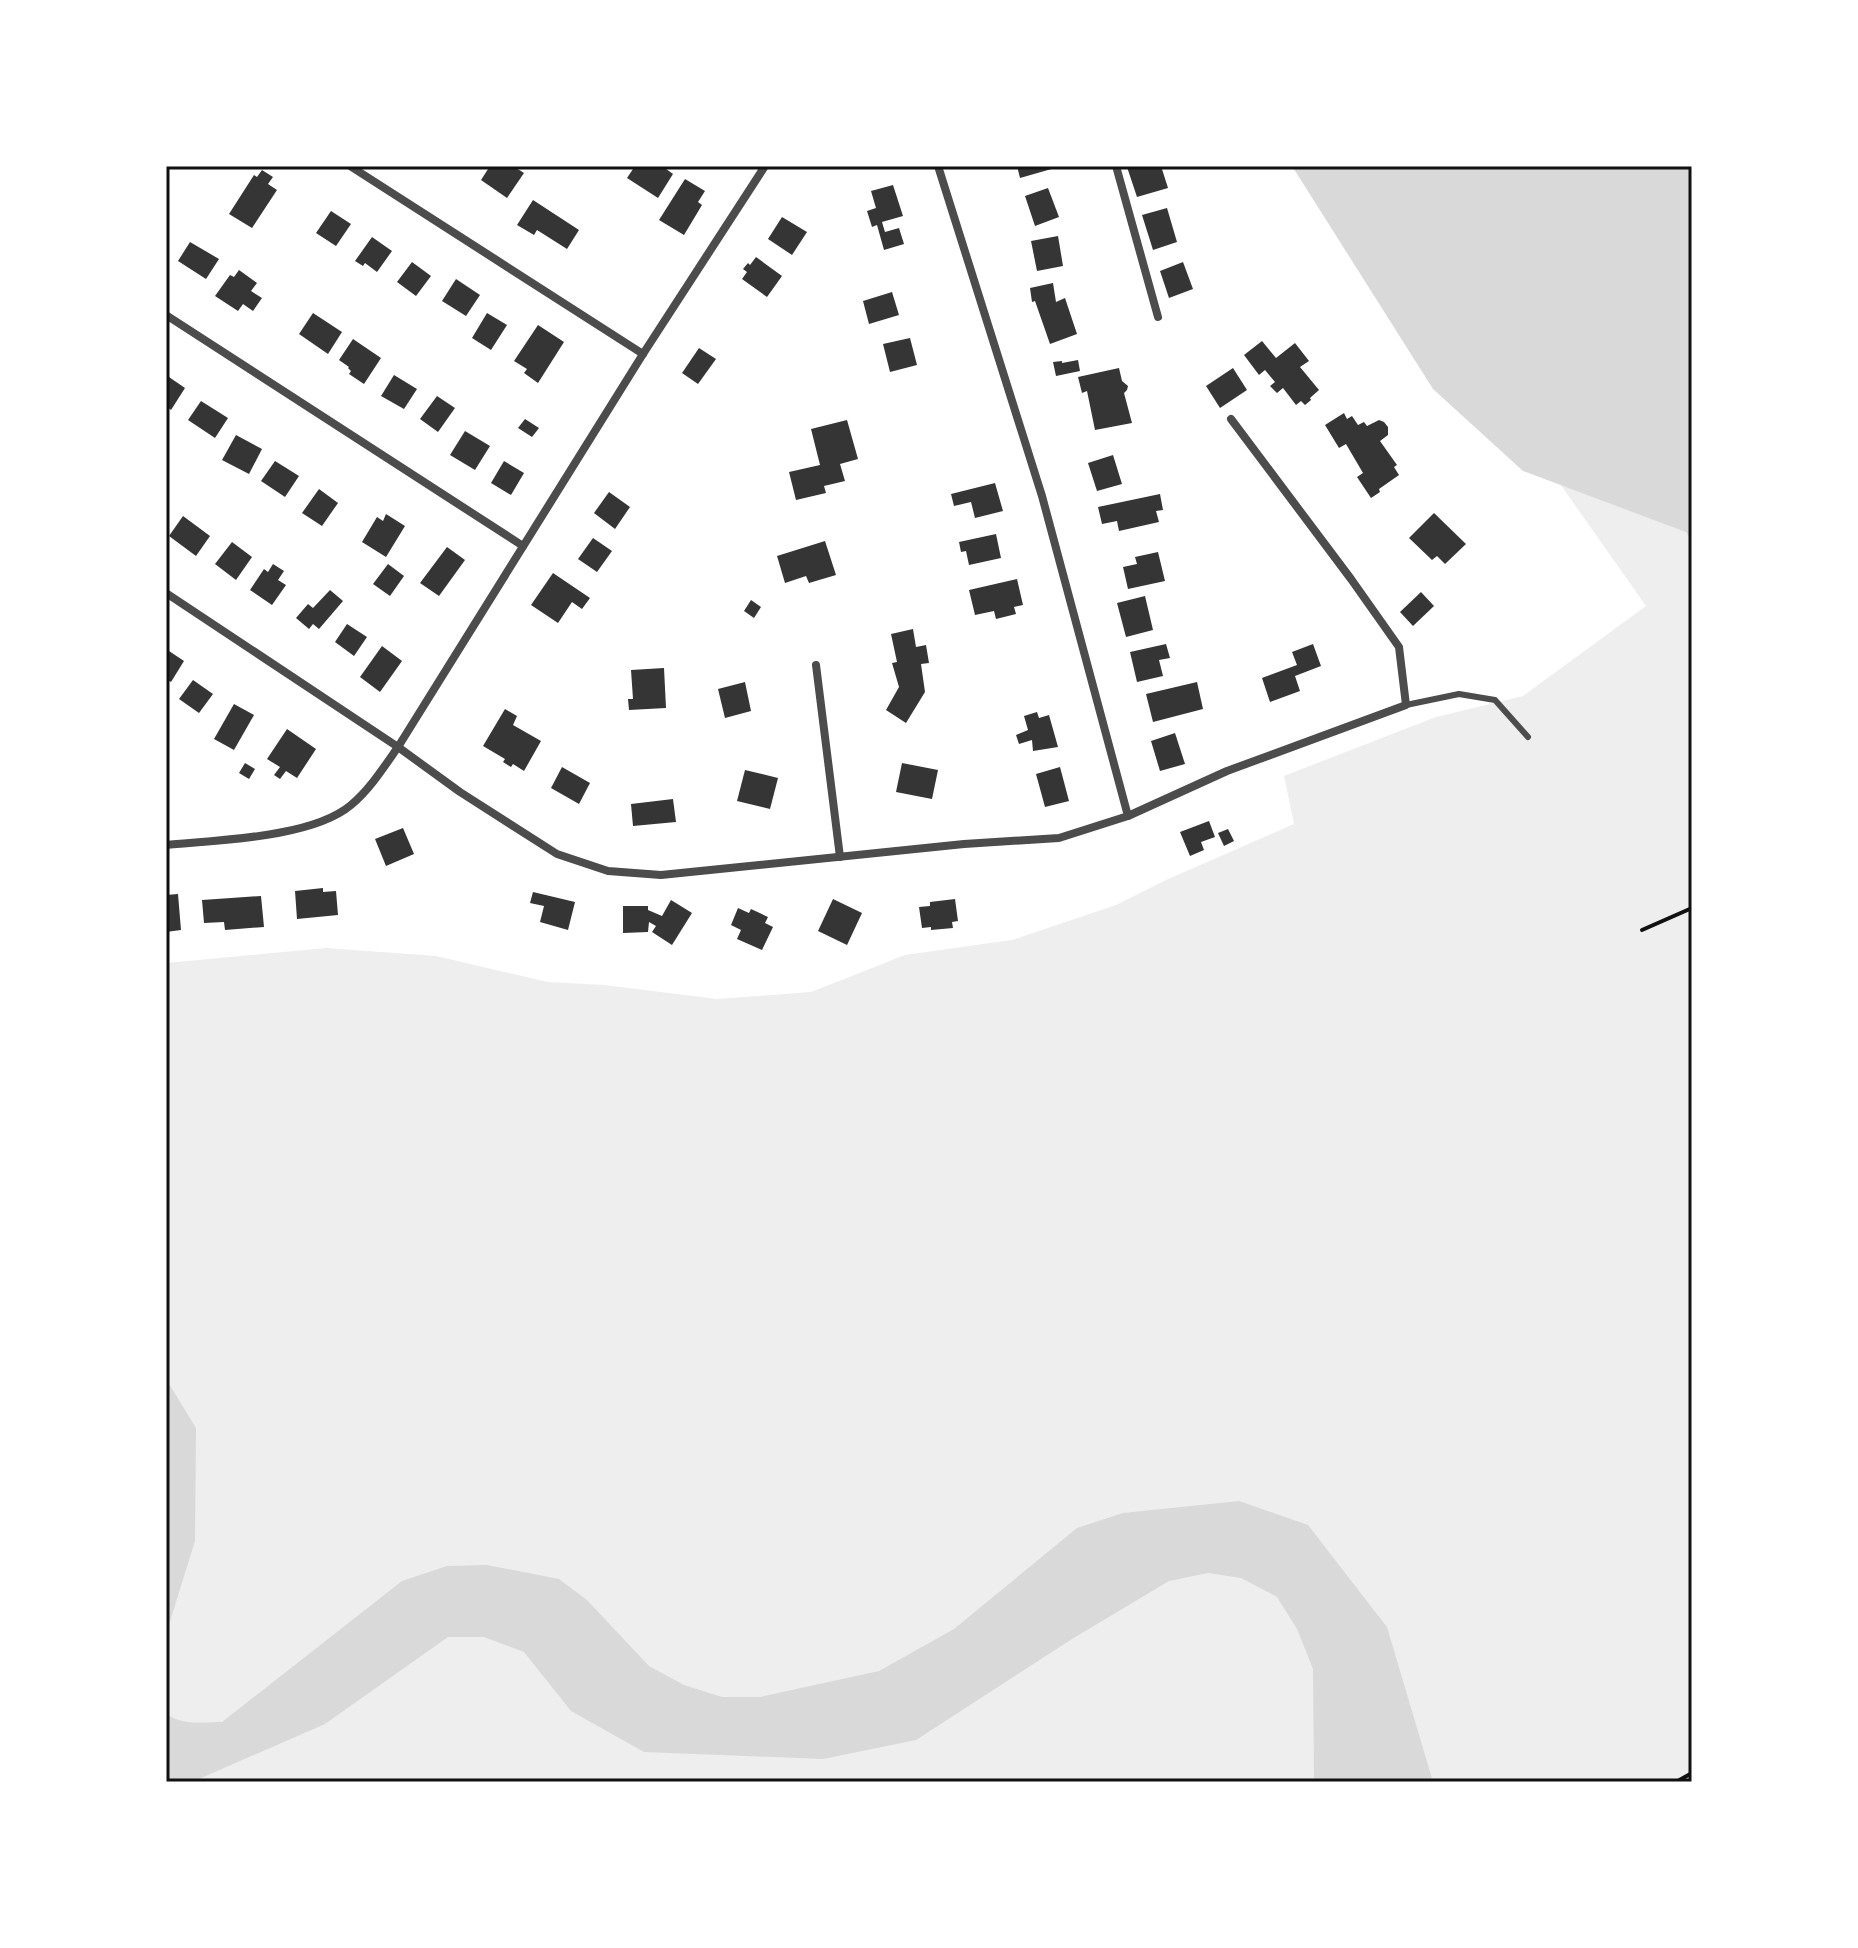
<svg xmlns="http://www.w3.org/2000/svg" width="1858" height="1948" font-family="Quicksand,sans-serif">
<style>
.green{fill:#eee}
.water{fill:#d9d9d9}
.building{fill:#353535}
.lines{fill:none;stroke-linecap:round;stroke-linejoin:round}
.path{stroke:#111;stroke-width:4}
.service{stroke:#4c4c4c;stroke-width:6}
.minor{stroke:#4c4c4c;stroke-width:8}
.neatline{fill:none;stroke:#111;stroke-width:3}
</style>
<rect width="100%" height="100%" fill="#fff"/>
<path class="green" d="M 1508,410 L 1692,491 L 1692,1782 L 166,1782 L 166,963 L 326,948 L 436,956 L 548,982 L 604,985 L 717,999 L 811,992 L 905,955 L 1012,940 L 1116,905 L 1166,880 L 1294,824 L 1284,776 L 1436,717 L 1523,696 L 1646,606 Z"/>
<g class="water">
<path d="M 1292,166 L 1692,166 L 1692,541 L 1686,532 L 1523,471 L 1433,389 Z"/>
<path d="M 166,1379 L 196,1428 L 195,1541 L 166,1634 Z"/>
<path d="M 1239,1501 L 1308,1525 L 1387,1627 L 1433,1782 L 1314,1782 L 1313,1669 L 1297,1629 L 1277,1597 L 1241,1578 L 1208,1573 L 1169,1581 L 1072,1639 L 916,1740 L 823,1759 L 644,1752 L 571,1711 L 524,1652 L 484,1637 L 448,1637 L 325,1724 L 192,1782 L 166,1780 L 166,1713 C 180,1726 204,1722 222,1722 L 402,1581 L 447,1566 L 487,1565 L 559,1579 L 587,1600 L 649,1666 L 684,1685 L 722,1697 L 760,1697 L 879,1671 L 954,1629 L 1077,1528 L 1123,1513 Z"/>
</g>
<g class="building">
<path d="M 490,166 L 513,166 L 524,173 L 507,198 L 481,180 Z"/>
<path d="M 635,166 L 662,166 L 673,174 L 658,198 L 627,178 Z"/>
<path d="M 1017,166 L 1054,166 L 1055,168 L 1020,178 Z"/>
<path d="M 1129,166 L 1161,166 L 1168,188 L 1137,197 L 1127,167 Z"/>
<path d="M 262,170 L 273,177 L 268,184 L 277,190 L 252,228 L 229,214 L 254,175 L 257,177 Z"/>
<path d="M 685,179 L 705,191 L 698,202 L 702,205 L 684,235 L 659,220 Z"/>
<path d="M 893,185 L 903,216 L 882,222 L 885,232 L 899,228 L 904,244 L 884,250 L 877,225 L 872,227 L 867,211 L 876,208 L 871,191 Z"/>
<path d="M 1048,188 L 1059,217 L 1035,226 L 1025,196 Z"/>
<path d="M 533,200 L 579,230 L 567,249 L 537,230 L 534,235 L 517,225 Z"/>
<path d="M 1167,208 L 1177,242 L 1153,250 L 1142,215 Z"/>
<path d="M 331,211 L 351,224 L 336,246 L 316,233 Z"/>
<path d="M 782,217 L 807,232 L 792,255 L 768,239 Z"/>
<path d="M 1058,236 L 1063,266 L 1037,271 L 1031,241 Z"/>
<path d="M 372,237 L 392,251 L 377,272 L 365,263 L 363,266 L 355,261 Z"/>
<path d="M 190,242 L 219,259 L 206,279 L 178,261 Z"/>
<path d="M 756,257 L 782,276 L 767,297 L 742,279 L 747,272 L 743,269 L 748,263 L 750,265 Z"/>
<path d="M 412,262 L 431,276 L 416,296 L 397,282 Z"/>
<path d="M 1183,262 L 1193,289 L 1169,298 L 1160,271 Z"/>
<path d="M 239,270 L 257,283 L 251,291 L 262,298 L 253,311 L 243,304 L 238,311 L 215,296 L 230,275 L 234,277 Z"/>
<path d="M 456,279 L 480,295 L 466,316 L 442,301 Z"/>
<path d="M 1053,283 L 1056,302 L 1065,298 L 1077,334 L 1050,344 L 1035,301 L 1032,302 L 1030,288 Z"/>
<path d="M 892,292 L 899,315 L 869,324 L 863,301 Z"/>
<path d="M 313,313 L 342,332 L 328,354 L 299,334 Z"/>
<path d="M 487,313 L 507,325 L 491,350 L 472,338 Z"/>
<path d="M 538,325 L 564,342 L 538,383 L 524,373 L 527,369 L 514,361 Z"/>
<path d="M 910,338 L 917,365 L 890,372 L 883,344 Z"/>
<path d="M 353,339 L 381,358 L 364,384 L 349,374 L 351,371 L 348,368 L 349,367 L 339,360 Z"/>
<path d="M 1262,341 L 1276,358 L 1295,343 L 1309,361 L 1300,367 L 1319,390 L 1310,398 L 1311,400 L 1305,405 L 1301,401 L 1296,405 L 1283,388 L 1277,393 L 1270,386 L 1275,382 L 1265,370 L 1259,375 L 1244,355 Z"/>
<path d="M 699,348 L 716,359 L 698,384 L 682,373 Z"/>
<path d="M 1078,360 L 1080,371 L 1056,376 L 1053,362 L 1062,361 L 1062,363 Z"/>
<path d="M 1119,368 L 1122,381 L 1128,386 L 1127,390 L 1124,393 L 1132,423 L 1095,430 L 1087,391 L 1082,393 L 1078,377 Z"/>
<path d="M 1233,368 L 1247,390 L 1220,408 L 1206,386 Z"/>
<path d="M 166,375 L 185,388 L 171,410 L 166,406 Z"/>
<path d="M 394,375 L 417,389 L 404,409 L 381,396 Z"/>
<path d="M 437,396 L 455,408 L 438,432 L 420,419 Z"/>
<path d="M 201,401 L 228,418 L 215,438 L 188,420 Z"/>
<path d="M 1344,413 L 1347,419 L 1352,416 L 1358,425 L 1364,422 L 1367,426 L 1379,420 L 1384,422 L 1388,427 L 1388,435 L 1380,441 L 1397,465 L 1394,467 L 1399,475 L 1379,489 L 1380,492 L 1371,498 L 1357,477 L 1363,473 L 1346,444 L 1339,448 L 1325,425 Z"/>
<path d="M 525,419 L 539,428 L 532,437 L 518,428 Z"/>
<path d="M 847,420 L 858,459 L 840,464 L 845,481 L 824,486 L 826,493 L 796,500 L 789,472 L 820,465 L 811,429 Z"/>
<path d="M 465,431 L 490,446 L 475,470 L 450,455 Z"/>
<path d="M 236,435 L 262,449 L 249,474 L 222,460 Z"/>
<path d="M 1113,455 L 1122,484 L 1097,491 L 1088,463 Z"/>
<path d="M 275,461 L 299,476 L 285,497 L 261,481 Z"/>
<path d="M 504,461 L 524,473 L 511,495 L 491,483 Z"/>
<path d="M 995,483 L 1003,511 L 975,518 L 971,502 L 954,506 L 951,494 Z"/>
<path d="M 319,489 L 338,503 L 322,526 L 302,513 Z"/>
<path d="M 609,492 L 630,507 L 615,529 L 594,513 Z"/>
<path d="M 1160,494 L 1163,510 L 1156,511 L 1159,522 L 1119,531 L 1117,521 L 1102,524 L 1098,507 Z"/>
<path d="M 1434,513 L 1466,544 L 1445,564 L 1437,556 L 1432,560 L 1409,538 Z"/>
<path d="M 386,514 L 405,526 L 386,557 L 362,542 L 377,517 L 383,521 Z"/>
<path d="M 183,516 L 210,536 L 196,556 L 169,536 Z"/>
<path d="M 996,534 L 1001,558 L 969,565 L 966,551 L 961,552 L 959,542 Z"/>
<path d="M 593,538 L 612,551 L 597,572 L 578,559 Z"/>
<path d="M 825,541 L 836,575 L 809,583 L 806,576 L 785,583 L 777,556 Z"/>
<path d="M 232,542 L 252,557 L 236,580 L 215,564 Z"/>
<path d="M 447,547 L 465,560 L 439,596 L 420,583 Z"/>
<path d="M 1158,552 L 1165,581 L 1128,589 L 1123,567 L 1137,564 L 1135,557 Z"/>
<path d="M 273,564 L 284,571 L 278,580 L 286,585 L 272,605 L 250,590 L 264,569 L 268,572 Z"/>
<path d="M 388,564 L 404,576 L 390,596 L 373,584 Z"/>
<path d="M 553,573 L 590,598 L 582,609 L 572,602 L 558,623 L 531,605 Z"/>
<path d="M 1017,579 L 1023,605 L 1014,607 L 1016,614 L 996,619 L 994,611 L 975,615 L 969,590 Z"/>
<path d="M 330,590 L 343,601 L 319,629 L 313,624 L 309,629 L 296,618 L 308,604 L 313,608 Z"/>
<path d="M 1421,592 L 1434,606 L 1413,626 L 1400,612 Z"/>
<path d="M 1145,596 L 1153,630 L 1126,637 L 1117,603 Z"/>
<path d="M 751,600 L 761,607 L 754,618 L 744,611 Z"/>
<path d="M 347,624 L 367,637 L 354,656 L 335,642 Z"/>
<path d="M 913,629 L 916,647 L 926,645 L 929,663 L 921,664 L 925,692 L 906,723 L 886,710 L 899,687 L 892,663 L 897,662 L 891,634 Z"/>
<path d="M 1166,644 L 1170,658 L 1159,660 L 1163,676 L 1137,682 L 1130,652 Z"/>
<path d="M 1313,644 L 1321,666 L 1295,676 L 1300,691 L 1270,702 L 1262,678 L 1297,665 L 1292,652 Z"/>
<path d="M 382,646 L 402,661 L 380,692 L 360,677 Z"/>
<path d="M 166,649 L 184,661 L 171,682 L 166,679 Z"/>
<path d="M 664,668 L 666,708 L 629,710 L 628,699 L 633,699 L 631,670 Z"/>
<path d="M 193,680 L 213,694 L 199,713 L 179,699 Z"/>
<path d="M 745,682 L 751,711 L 725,718 L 718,689 Z"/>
<path d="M 1197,682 L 1203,709 L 1153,722 L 1146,694 Z"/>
<path d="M 234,704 L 254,715 L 234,750 L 214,739 Z"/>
<path d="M 505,709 L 517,716 L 513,725 L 541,741 L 524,771 L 513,764 L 511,767 L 503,762 L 505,759 L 483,746 Z"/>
<path d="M 1037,712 L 1039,718 L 1049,715 L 1058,747 L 1033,751 L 1032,740 L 1019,744 L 1016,735 L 1028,730 L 1024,716 Z"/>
<path d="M 287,729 L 316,749 L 297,778 L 286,771 L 280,779 L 274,775 L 280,767 L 267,759 Z"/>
<path d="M 1175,733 L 1185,764 L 1160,771 L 1151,741 Z"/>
<path d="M 245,763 L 255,769 L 249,779 L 239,773 Z"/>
<path d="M 902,763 L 938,770 L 932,799 L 896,792 Z"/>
<path d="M 562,767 L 590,783 L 579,804 L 551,788 Z"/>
<path d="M 1060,767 L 1069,801 L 1045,807 L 1036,774 Z"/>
<path d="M 745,770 L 778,778 L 770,809 L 737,801 Z"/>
<path d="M 673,799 L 676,822 L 633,826 L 631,804 Z"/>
<path d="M 1209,821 L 1215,837 L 1201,842 L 1204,850 L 1190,856 L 1180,832 Z"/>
<path d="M 403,828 L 414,854 L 386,866 L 375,839 Z"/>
<path d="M 1228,829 L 1234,841 L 1224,846 L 1218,833 Z"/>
<path d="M 323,888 L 323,892 L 336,891 L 338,915 L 297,919 L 295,891 Z"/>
<path d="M 533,892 L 575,902 L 568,930 L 540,922 L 544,906 L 530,903 Z"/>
<path d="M 178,894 L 181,930 L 166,932 L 166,895 Z"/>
<path d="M 261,896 L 264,927 L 225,930 L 224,922 L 204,923 L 202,900 Z"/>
<path d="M 833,899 L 862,913 L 847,945 L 818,931 Z"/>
<path d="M 955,899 L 958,921 L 952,922 L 953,928 L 931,930 L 931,927 L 922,928 L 919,907 L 930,906 L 930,902 Z"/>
<path d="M 671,900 L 692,913 L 672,945 L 652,932 L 656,926 L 649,922 L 648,932 L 623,933 L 623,906 L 648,906 L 648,910 L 662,916 Z"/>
<path d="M 738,908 L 749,913 L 751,909 L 768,917 L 765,923 L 773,927 L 762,950 L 737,939 L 741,930 L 731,925 Z"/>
</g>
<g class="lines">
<g class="path">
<path d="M 1642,930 L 1692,908"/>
<path d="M 1676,1782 L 1692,1773"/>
</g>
<path class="service" d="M 1406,705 L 1459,694 L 1495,700 L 1528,737"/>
<g class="minor">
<path d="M 350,166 L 643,354"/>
<path d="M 938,166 L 1042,496 L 1128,816"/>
<path d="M 1116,166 L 1158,317"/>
<path d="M 166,315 L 523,546"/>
<path d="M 166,593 L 398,747 L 460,792 L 557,854 L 608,871 L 661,875 L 964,844 L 1059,838 L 1128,816 L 1227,771 L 1406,705 L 1399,647 L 1351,579 L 1231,419"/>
<path d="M 816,665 L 840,857"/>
<path d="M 166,845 C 217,840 312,838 351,805 C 370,789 384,767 398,747 L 643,354 L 765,166"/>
</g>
</g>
<rect width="1858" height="1948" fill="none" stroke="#ffffff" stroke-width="336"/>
<rect x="168" y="168" width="1522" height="1612" class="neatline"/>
</svg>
